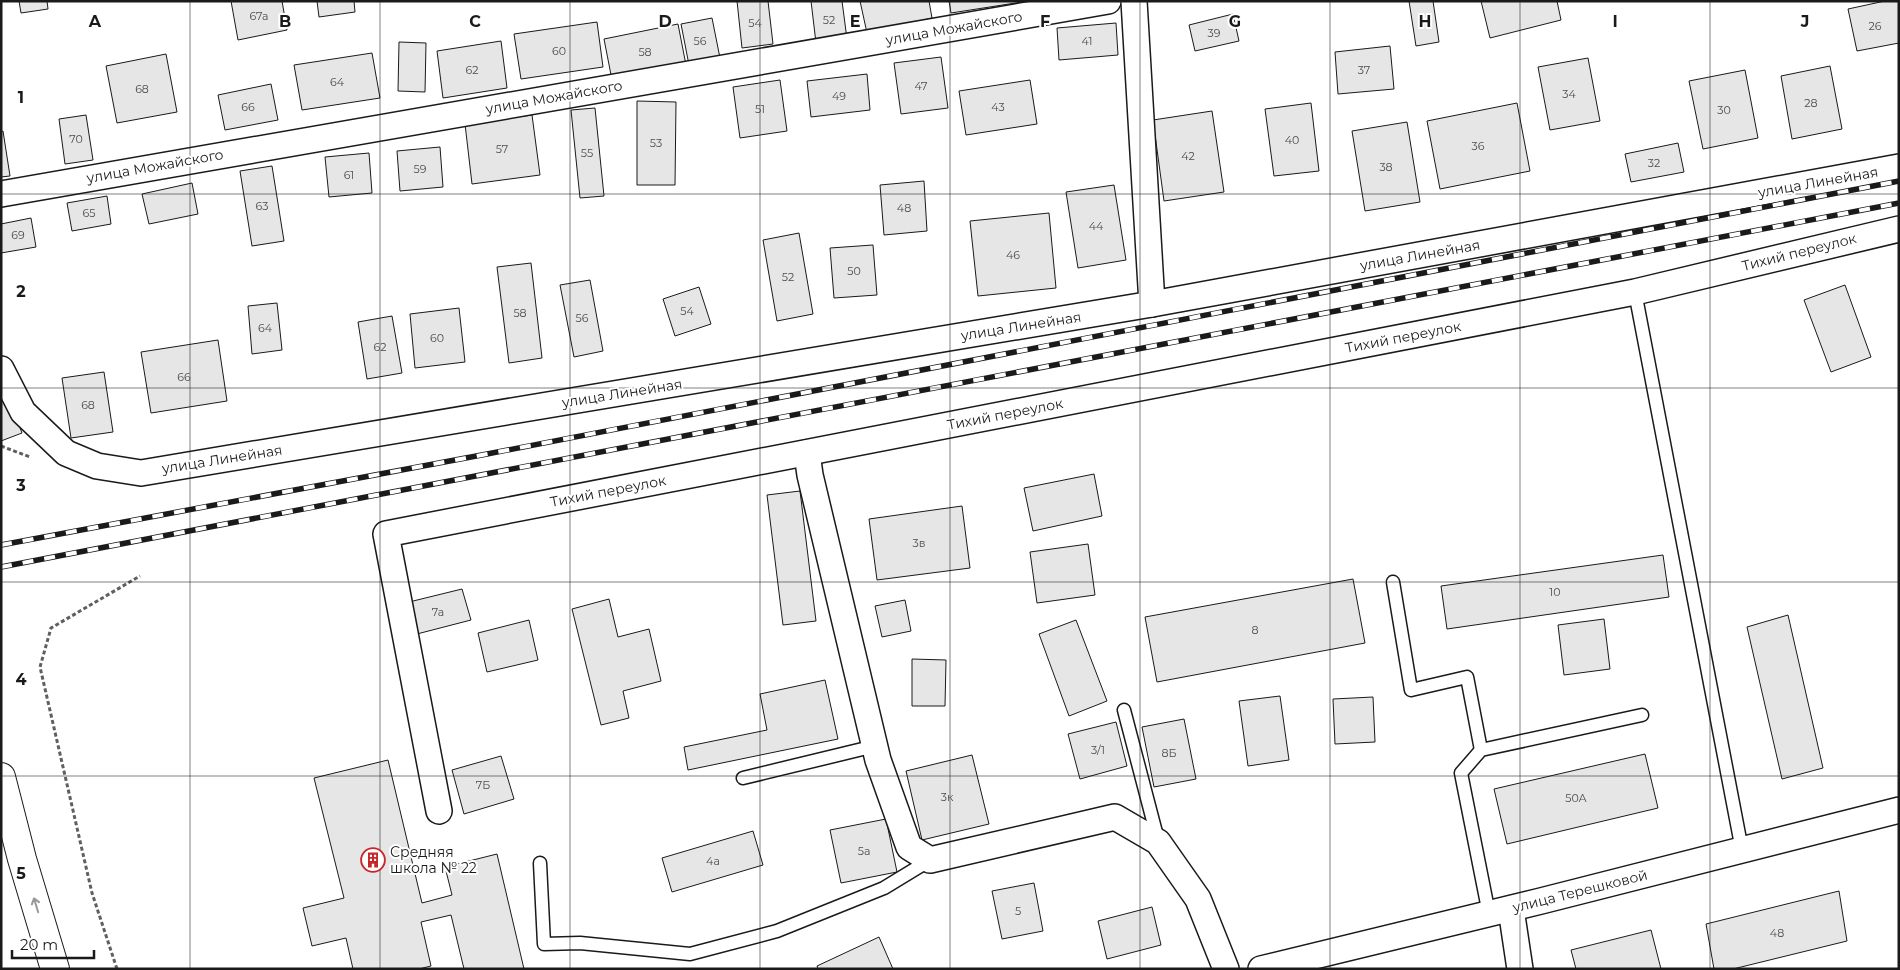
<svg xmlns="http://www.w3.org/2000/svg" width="1900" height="970" font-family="Montserrat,sans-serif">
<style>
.building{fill:#e6e6e6;stroke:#1a1a1a}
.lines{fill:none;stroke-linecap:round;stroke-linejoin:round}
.lane-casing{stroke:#1a1a1a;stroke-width:15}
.street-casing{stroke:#1a1a1a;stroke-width:28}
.secondary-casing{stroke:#1a1a1a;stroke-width:30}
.path{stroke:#5f5f5f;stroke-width:3;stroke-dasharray:4 2.5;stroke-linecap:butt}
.lane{stroke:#fff;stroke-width:12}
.street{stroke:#fff;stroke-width:25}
.secondary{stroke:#fff;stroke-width:28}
.rail-casing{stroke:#1a1a1a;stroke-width:5.5}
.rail{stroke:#fff;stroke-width:4;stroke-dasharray:11;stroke-linecap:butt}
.oneway{stroke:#989898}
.grid{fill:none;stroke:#1a1a1a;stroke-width:1;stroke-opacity:0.55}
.labels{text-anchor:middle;stroke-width:4;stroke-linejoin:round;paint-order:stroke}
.number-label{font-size:11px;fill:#4d4d4d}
.street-label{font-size:14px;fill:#1a1a1a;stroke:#fff}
.poi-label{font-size:14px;fill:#1a1a1a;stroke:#fff;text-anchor:start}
.grid-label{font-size:16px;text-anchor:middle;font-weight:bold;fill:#1a1a1a;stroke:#fff;stroke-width:4;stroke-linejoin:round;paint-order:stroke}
</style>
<rect width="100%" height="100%" fill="#fff"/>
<g class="building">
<path d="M 19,1 L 47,1 L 48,9 L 21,13 Z"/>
<path d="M 231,1 L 282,1 L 287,30 L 238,40 Z"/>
<path d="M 317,1 L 354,1 L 355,12 L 319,17 Z"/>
<path d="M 737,1 L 768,1 L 773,44 L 742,48 Z"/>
<path d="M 811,1 L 842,1 L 847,39 L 816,43 Z"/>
<path d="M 860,1 L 929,1 L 932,18 L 867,33 Z"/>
<path d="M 949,1 L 1021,1 L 1022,2 L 951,13 Z"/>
<path d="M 1409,1 L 1433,1 L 1439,42 L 1416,46 Z"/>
<path d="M 1481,1 L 1557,1 L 1561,20 L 1490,38 Z"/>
<path d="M 1885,1 L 1899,1 L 1899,43 L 1857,51 L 1848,9 Z"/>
<path d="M 1233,14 L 1239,41 L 1195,51 L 1189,25 Z"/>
<path d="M 712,18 L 720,58 L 689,65 L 681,24 Z"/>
<path d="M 597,22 L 603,67 L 521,79 L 514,34 Z"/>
<path d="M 1116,23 L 1118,55 L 1059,60 L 1057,28 Z"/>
<path d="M 678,24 L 686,65 L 612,80 L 604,39 Z"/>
<path d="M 501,41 L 507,88 L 443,98 L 437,51 Z"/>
<path d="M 399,42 L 426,43 L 425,92 L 398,91 Z"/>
<path d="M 1390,46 L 1394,89 L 1338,94 L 1335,52 Z"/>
<path d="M 372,53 L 380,98 L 302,110 L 294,65 Z"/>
<path d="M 166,54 L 177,112 L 117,123 L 106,66 Z"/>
<path d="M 941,57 L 948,108 L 901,114 L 894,63 Z"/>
<path d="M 1588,58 L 1600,121 L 1550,130 L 1538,67 Z"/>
<path d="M 1830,66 L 1842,129 L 1792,139 L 1781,76 Z"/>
<path d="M 1745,70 L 1758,138 L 1703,149 L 1689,81 Z"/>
<path d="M 867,74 L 870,110 L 811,117 L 807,81 Z"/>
<path d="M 780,80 L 787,131 L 740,138 L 733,87 Z"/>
<path d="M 1030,80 L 1037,124 L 966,135 L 959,91 Z"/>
<path d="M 271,84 L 278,120 L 225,130 L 218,95 Z"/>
<path d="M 637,101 L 676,102 L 675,185 L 637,185 Z"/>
<path d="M 1311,103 L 1319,171 L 1274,176 L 1265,109 Z"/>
<path d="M 1517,103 L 1530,171 L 1440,189 L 1427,121 Z"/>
<path d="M 595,108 L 604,196 L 580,198 L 571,110 Z"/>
<path d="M 1212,111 L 1224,192 L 1164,201 L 1153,120 Z"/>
<path d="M 86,115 L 93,160 L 65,164 L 59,119 Z"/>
<path d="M 532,115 L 540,175 L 472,184 L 465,124 Z"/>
<path d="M 1407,122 L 1420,202 L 1365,211 L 1352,131 Z"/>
<path d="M 3,131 L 10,176 L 1,177 L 1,132 Z"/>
<path d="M 1678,143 L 1684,172 L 1631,182 L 1625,154 Z"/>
<path d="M 440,147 L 443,187 L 400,191 L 397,151 Z"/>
<path d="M 369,153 L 372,193 L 329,197 L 325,157 Z"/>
<path d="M 272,166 L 284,241 L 252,246 L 240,171 Z"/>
<path d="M 924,181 L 927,231 L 884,235 L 880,185 Z"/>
<path d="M 192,183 L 198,214 L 149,224 L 142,194 Z"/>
<path d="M 1114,185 L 1126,260 L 1078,268 L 1066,192 Z"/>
<path d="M 107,196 L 111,224 L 72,231 L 67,203 Z"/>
<path d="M 1049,213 L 1056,288 L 978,296 L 970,221 Z"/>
<path d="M 31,218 L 36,247 L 1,253 L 1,224 Z"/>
<path d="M 799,233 L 813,314 L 777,321 L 763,240 Z"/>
<path d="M 873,245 L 877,295 L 834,298 L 830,248 Z"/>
<path d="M 531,263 L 542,358 L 509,363 L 497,267 Z"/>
<path d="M 590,280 L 603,351 L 574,357 L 560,285 Z"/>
<path d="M 1845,285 L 1871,357 L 1831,372 L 1804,300 Z"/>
<path d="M 699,287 L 711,324 L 675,336 L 663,299 Z"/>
<path d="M 277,303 L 282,350 L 252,354 L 248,306 Z"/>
<path d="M 459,308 L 465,362 L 415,368 L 410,314 Z"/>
<path d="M 392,316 L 402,373 L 367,379 L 358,322 Z"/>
<path d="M 218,340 L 227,401 L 151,413 L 141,352 Z"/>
<path d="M 104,372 L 113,432 L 71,438 L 62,378 Z"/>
<path d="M 5,389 L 22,433 L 1,441 L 1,390 Z"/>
<path d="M 1094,474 L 1102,516 L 1033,531 L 1024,488 Z"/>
<path d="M 800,491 L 816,621 L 783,625 L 767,495 Z"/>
<path d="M 962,506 L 970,568 L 877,580 L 869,519 Z"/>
<path d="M 1088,544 L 1095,595 L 1037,603 L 1030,552 Z"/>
<path d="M 1663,555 L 1669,597 L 1447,629 L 1441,586 Z"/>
<path d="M 1353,579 L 1365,643 L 1157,682 L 1145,617 Z"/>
<path d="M 462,589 L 471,620 L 413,635 L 405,603 Z"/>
<path d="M 609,599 L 618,637 L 649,629 L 661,681 L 623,691 L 629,718 L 601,725 L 572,609 Z"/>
<path d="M 905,600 L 911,631 L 882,637 L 875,606 Z"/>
<path d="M 1788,615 L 1823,768 L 1782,779 L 1747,627 Z"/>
<path d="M 1604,619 L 1610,669 L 1564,675 L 1558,625 Z"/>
<path d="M 529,620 L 538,660 L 487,672 L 478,633 Z"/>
<path d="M 1076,620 L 1107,701 L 1069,716 L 1039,634 Z"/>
<path d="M 912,659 L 946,660 L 945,706 L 912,706 Z"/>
<path d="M 825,680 L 838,739 L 688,770 L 684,747 L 767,730 L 760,694 Z"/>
<path d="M 1280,696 L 1289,760 L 1248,766 L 1239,701 Z"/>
<path d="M 1373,697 L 1375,742 L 1335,744 L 1333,699 Z"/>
<path d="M 1184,719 L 1196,779 L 1154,787 L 1142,727 Z"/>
<path d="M 1116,722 L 1127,766 L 1080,779 L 1068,734 Z"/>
<path d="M 1645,754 L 1658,808 L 1507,844 L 1494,789 Z"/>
<path d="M 972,755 L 989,824 L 922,840 L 906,771 Z"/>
<path d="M 501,756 L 514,799 L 464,814 L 452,770 Z"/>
<path d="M 388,760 L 422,903 L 452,895 L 445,867 L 497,854 L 524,969 L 464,969 L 451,915 L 421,922 L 431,966 L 419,969 L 353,969 L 346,938 L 312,946 L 303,908 L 344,898 L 314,778 Z"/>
<path d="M 886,819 L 897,872 L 841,883 L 830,830 Z"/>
<path d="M 753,831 L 763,865 L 672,892 L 662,858 Z"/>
<path d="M 1034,883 L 1043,931 L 1002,939 L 992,891 Z"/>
<path d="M 1839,891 L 1847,941 L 1733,969 L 1714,969 L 1706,924 Z"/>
<path d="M 1152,907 L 1161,945 L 1107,959 L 1098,921 Z"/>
<path d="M 1651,930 L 1661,969 L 1576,969 L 1571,950 Z"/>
<path d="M 879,937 L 893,969 L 818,969 L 817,966 Z"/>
</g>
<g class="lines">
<g class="lane-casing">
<g id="lane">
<path d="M 1635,292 L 1742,850"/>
<path d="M 1393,582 L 1411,690 L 1467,677 L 1481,750"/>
<path d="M 1124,710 L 1158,840"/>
<path d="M 743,778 L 875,746"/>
<path d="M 540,863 L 544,944 L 580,943 L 690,954 L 777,931 L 884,888 L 930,860"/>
<path d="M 1489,914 L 1461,773 L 1481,750 L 1642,715"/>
</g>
</g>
<g class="street-casing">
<g id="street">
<path d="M 1134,1 L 1152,304"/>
<path d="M 1,194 L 1108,1"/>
<path d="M 1,369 L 23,412 L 66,453 L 97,466 L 141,473 L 1152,304 L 1899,167"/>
<path d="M 807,453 L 810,475 L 878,760 L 909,847 L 930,860 L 1115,817 L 1158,842 L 1198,899 L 1226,969"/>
<path d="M 439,811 L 386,534 L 1635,292 L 1899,229"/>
<path d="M 1511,909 L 1520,969"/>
<path d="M 1261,969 L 1541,901 L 1899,810"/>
</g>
</g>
<g class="secondary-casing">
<path id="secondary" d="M 1,777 L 22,859 L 55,969"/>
</g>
<g class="path">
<path d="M 1,446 L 30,457"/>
<path d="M 117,969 L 92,893 L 40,667 L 51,628 L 140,576"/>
</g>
<use href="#lane" class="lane"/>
<use href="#street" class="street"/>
<use href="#secondary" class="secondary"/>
<g class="rail-casing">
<g id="rail">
<path d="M 1,545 L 487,454 L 1899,181"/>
<path d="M 1,567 L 1899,203"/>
</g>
</g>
<use href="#rail" class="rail"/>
</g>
<defs><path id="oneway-shaft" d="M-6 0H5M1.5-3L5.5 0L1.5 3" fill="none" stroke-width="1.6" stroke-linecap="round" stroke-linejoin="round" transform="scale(1.25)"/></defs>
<use class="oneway" href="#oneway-shaft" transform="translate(36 905) rotate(-107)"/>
<path class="grid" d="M 190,1 L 190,969M 380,1 L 380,969M 570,1 L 570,969M 760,1 L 760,969M 950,1 L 950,969M 1140,1 L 1140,969M 1330,1 L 1330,969M 1520,1 L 1520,969M 1710,1 L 1710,969M 1,194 L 1899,194M 1,388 L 1899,388M 1,582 L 1899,582M 1,776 L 1899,776"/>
<defs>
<g id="building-ring" transform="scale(1.25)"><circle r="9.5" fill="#fff" stroke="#c62828" stroke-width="1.5"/><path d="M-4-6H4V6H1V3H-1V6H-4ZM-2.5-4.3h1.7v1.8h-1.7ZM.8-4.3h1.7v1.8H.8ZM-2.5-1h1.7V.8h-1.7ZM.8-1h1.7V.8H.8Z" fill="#c62828"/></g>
</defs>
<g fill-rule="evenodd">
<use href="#building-ring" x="373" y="860"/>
</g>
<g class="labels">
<g class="number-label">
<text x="259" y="20">67а</text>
<text x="829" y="24">52</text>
<text x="755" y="27">54</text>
<text x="1875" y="30">26</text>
<text x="1214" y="37">39</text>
<text x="700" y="45">56</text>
<text x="1087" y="45">41</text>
<text x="559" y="55">60</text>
<text x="645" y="56">58</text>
<text x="472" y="74">62</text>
<text x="1364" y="74">37</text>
<text x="337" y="86">64</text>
<text x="921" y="90">47</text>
<text x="142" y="93">68</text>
<text x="1569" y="98">34</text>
<text x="839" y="100">49</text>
<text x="1811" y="107">28</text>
<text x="248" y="111">66</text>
<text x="998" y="111">43</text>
<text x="760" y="113">51</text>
<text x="1724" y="114">30</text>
<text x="76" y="143">70</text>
<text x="1292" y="144">40</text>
<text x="656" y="147">53</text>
<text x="1478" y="150">36</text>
<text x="502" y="153">57</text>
<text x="587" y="157">55</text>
<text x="1188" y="160">42</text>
<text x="1654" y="167">32</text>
<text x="1386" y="171">38</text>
<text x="420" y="173">59</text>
<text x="349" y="179">61</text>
<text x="262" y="210">63</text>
<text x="904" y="212">48</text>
<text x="89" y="217">65</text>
<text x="1096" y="230">44</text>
<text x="18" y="239">69</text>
<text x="1013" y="259">46</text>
<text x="854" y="275">50</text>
<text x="788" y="281">52</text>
<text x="687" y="315">54</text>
<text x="520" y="317">58</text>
<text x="582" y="322">56</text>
<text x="265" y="332">64</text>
<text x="437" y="342">60</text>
<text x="380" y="351">62</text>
<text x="184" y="381">66</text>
<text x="88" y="409">68</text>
<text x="919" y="547">3в</text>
<text x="1555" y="596">10</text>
<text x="438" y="616">7а</text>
<text x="1255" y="634">8</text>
<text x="1098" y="754">3/1</text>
<text x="1169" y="757">8Б</text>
<text x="483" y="789">7Б</text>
<text x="947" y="801">3к</text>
<text x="1576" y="802">50А</text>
<text x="864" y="855">5а</text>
<text x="713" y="865">4а</text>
<text x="1018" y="915">5</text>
<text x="1777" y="937">48</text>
</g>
<g class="street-label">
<text transform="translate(954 28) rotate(-10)" y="5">улица Можайского</text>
<text transform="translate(554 97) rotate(-10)" y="5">улица Можайского</text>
<text transform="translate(155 166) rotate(-10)" y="5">улица Можайского</text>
<text transform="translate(1818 182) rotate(-10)" y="5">улица Линейная</text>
<text transform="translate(1799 252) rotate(-14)" y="5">Тихий переулок</text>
<text transform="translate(1420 255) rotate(-10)" y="5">улица Линейная</text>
<text transform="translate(1021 326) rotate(-9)" y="5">улица Линейная</text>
<text transform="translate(1403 337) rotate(-11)" y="5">Тихий переулок</text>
<text transform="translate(622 393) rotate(-9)" y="5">улица Линейная</text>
<text transform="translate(1005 414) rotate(-11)" y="5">Тихий переулок</text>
<text transform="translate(222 459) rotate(-9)" y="5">улица Линейная</text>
<text transform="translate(608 491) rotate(-11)" y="5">Тихий переулок</text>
<text transform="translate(1580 891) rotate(-14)" y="5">улица Терешковой</text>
</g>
<g class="poi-label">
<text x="390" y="857">Средняя<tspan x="390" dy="16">школа № 22</tspan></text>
</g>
</g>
<g class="grid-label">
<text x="95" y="27">A</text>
<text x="285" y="27">B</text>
<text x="475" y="27">C</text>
<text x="665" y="27">D</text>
<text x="855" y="27">E</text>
<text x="1045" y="27">F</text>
<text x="1235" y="27">G</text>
<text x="1425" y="27">H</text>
<text x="1615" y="27">I</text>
<text x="1805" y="27">J</text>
<text x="21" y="103">1</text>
<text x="21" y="297">2</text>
<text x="21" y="491">3</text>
<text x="21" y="685">4</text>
<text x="21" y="879">5</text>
</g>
<rect width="1900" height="970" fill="none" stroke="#1a1a1a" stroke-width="5"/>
<path d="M12 950v8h82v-8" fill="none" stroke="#1a1a1a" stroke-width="2.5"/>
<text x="20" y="950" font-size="15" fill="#1a1a1a" stroke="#ffffff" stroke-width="4" paint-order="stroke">20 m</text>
</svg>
